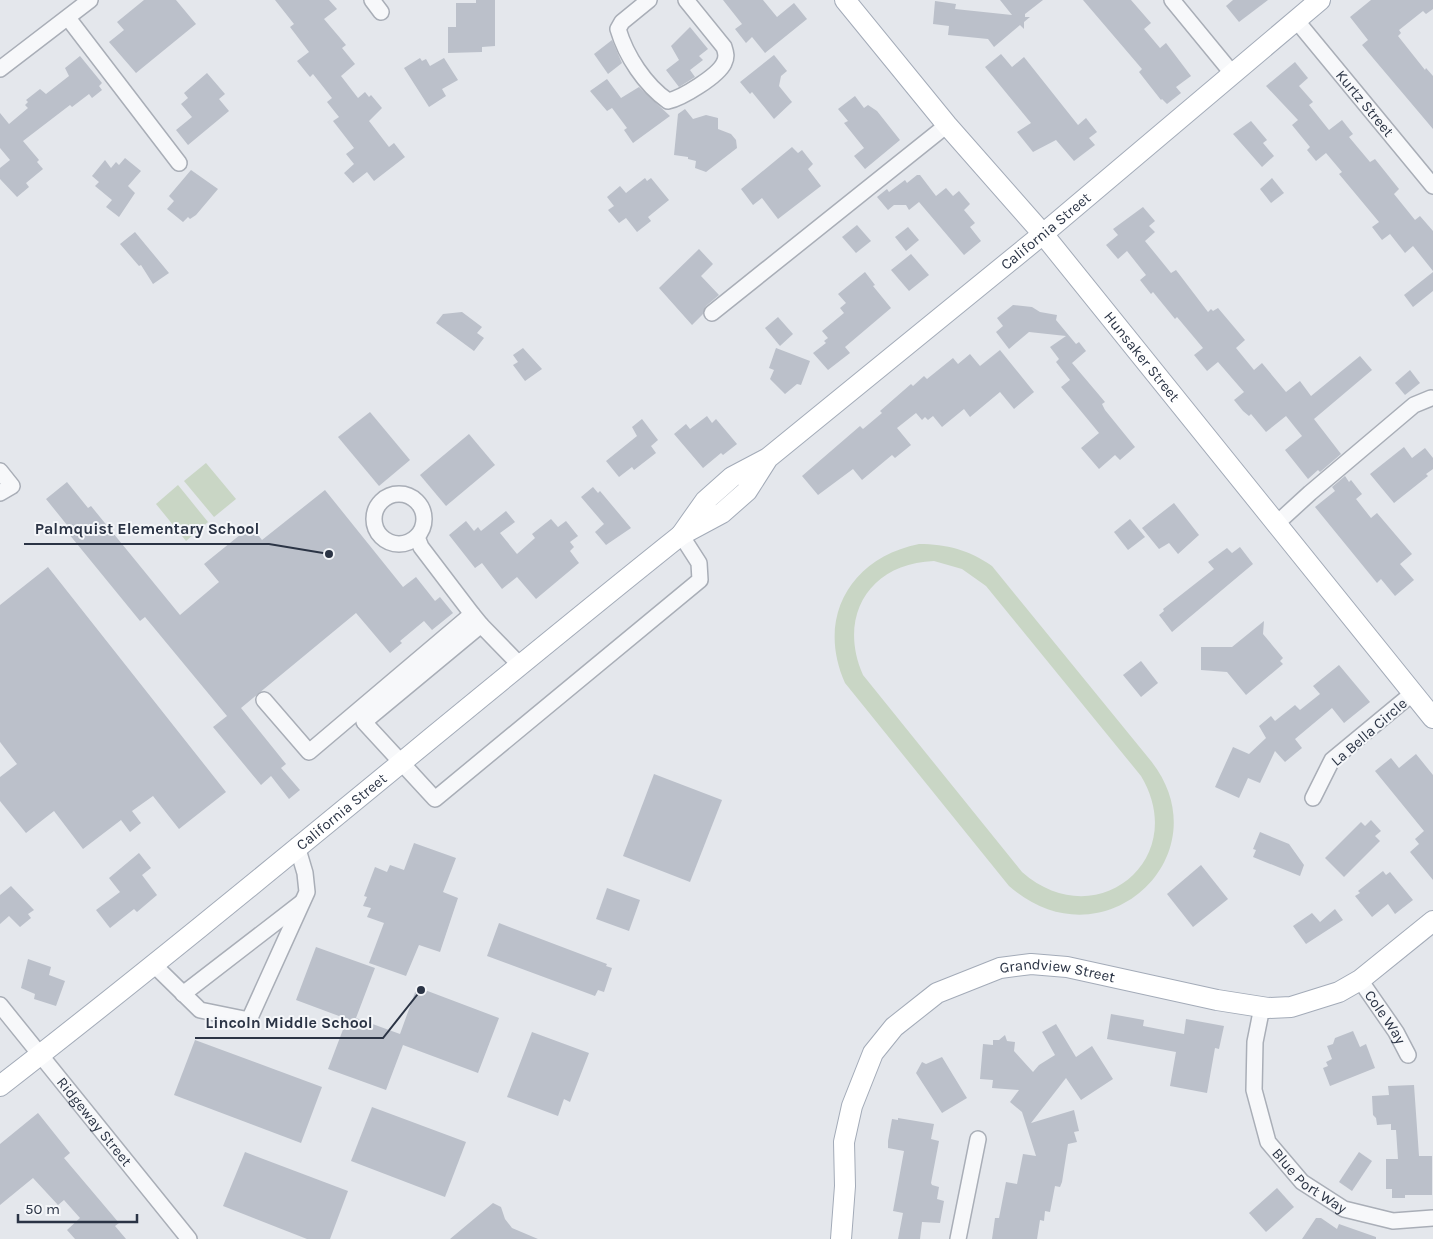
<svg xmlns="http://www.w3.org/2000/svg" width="1433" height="1239" font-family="Karla,sans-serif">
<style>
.green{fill:#c9d6c5;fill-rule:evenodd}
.building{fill:#bbc0ca}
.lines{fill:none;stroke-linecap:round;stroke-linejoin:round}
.minor-casing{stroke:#a9aeb7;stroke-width:18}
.major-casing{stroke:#a3abb8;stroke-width:22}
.minor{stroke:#f7f8fa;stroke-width:15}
.major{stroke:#fff;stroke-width:20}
.labels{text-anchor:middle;stroke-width:4;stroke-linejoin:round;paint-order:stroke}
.street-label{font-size:15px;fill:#2b3445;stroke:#f4f6f9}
.leader{fill:none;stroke:#2b3445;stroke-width:2}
.callout-dot{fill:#2b3445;stroke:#f4f6f9;stroke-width:2}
.callout-label{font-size:16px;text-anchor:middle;font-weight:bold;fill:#2b3445;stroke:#f4f6f9;stroke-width:4;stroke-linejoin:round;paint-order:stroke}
</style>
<rect width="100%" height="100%" fill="#e4e7ec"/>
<g class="green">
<path d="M 206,463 L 236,499 L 214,517 L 184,481 Z"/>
<path d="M 178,485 L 208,522 L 186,541 L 156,504 Z"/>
<path d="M 919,544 C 947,544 969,550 992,566 L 1151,761 C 1225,855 1103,969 1009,886 L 845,683 C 816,618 850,558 919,544 ZM 934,561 L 962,569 L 986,586 L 1141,776 C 1191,859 1096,937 1022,872 L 863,675 C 837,616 870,563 934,561 Z"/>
</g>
<g class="building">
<path d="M 144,0 L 176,0 L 196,24 L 136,73 L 109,42 L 124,30 L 117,22 Z"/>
<path d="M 275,0 L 329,0 L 337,9 L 324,19 L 346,45 L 342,48 L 355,64 L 341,76 L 358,98 L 365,92 L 369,97 L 371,95 L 382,108 L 369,121 L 389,147 L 394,143 L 405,157 L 374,181 L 367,172 L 353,183 L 344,173 L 354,164 L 346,154 L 354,148 L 333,121 L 339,117 L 327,102 L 332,98 L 313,74 L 310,77 L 297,61 L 309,52 L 290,27 L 294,24 Z"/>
<path d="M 476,0 L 495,0 L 495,46 L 482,47 L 482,52 L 448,53 L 448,27 L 456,27 L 456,3 L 476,3 Z"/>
<path d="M 723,0 L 763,0 L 777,17 L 794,3 L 807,19 L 765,53 L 752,37 L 746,43 L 735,29 L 742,24 Z"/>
<path d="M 1000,0 L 1043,0 L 1025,14 L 1025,17 L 1030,17 L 1024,22 L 1024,29 L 1020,25 L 994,47 L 988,39 L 948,35 L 949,26 L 933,24 L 935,1 L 956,4 L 955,9 L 1012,15 Z"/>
<path d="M 1083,0 L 1131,0 L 1151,23 L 1144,29 L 1160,48 L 1166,43 L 1191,76 L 1176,87 L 1181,93 L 1167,104 L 1162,99 L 1161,100 L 1139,72 L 1142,69 Z"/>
<path d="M 1233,0 L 1268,0 L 1239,22 L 1226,6 Z"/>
<path d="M 1371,0 L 1433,0 L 1433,9 L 1426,14 L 1423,11 L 1399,30 L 1401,33 L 1398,36 L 1425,70 L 1426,68 L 1433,76 L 1433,129 L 1362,45 L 1368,40 L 1350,17 Z"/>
<path d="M 690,27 L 708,49 L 699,56 L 703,60 L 690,70 L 695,77 L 679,87 L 666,70 L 679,60 L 671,46 Z"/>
<path d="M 612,40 L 622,63 L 608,74 L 594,54 Z"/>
<path d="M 1001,54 L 1012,67 L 1024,57 L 1078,125 L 1086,118 L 1097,132 L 1089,138 L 1095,145 L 1074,161 L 1056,140 L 1033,152 L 1017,132 L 1031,123 L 985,67 Z"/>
<path d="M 774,55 L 787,71 L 781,76 L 779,86 L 792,102 L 774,119 L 752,92 L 750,94 L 740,82 Z"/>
<path d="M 80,56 L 102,83 L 99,86 L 102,90 L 92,98 L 89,94 L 72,107 L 70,105 L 23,141 L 39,160 L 37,162 L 43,169 L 26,183 L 29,187 L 17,197 L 0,179 L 0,168 L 10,160 L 0,148 L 0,113 L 9,124 L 28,108 L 25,105 L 28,102 L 26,100 L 40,89 L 46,94 L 69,76 L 65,68 Z"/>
<path d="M 420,58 L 422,61 L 426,59 L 430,66 L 444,58 L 458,80 L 442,89 L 446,96 L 429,107 L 404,68 Z"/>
<path d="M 1295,62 L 1308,78 L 1299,86 L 1313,102 L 1309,105 L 1329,130 L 1342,120 L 1353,134 L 1349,137 L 1370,162 L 1375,159 L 1399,189 L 1394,194 L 1415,220 L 1420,216 L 1433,231 L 1433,271 L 1413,246 L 1405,253 L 1390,234 L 1382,240 L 1372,227 L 1379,222 L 1339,174 L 1342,172 L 1326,153 L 1316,161 L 1307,150 L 1310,147 L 1292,125 L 1298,120 L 1266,86 Z"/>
<path d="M 207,73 L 225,94 L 219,99 L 229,111 L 188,145 L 176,130 L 192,117 L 181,104 L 188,98 L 184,93 Z"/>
<path d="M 607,79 L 621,98 L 639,87 L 670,116 L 633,143 L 624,130 L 627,128 L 612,108 L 607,111 L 590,91 Z"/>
<path d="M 855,96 L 864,108 L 868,105 L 877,111 L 900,140 L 865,169 L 854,156 L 864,148 L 844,123 L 848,121 L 838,109 Z"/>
<path d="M 685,109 L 693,119 L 706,115 L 718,118 L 718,129 L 731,134 L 736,140 L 737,148 L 706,172 L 695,168 L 696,161 L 688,159 L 688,157 L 674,155 L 678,114 Z"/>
<path d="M 1251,121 L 1267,140 L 1263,143 L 1274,156 L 1262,167 L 1233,134 Z"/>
<path d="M 792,147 L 798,153 L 802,150 L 813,164 L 808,169 L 821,186 L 778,219 L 762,198 L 753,205 L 741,189 Z"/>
<path d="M 125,158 L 141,171 L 128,186 L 135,193 L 119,217 L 106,207 L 112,200 L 95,186 L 99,182 L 92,176 L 105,160 L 111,168 L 116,162 L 119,165 Z"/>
<path d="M 191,170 L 218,189 L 196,215 L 190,219 L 188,217 L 183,222 L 167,209 L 174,201 L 169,196 Z"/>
<path d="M 917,175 L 920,175 L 936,196 L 946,188 L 953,196 L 959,191 L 970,204 L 964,210 L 975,223 L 970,227 L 981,241 L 964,255 L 919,202 L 909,210 L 906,205 L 894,205 L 888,210 L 877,197 L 887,189 L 889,192 L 905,180 L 907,183 Z"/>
<path d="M 645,178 L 647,181 L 651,178 L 669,200 L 648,217 L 651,221 L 637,232 L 626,218 L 619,223 L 608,210 L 614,206 L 607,197 L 620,186 L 626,193 Z"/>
<path d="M 1272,178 L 1284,193 L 1271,203 L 1260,189 Z"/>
<path d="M 1143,207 L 1155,221 L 1149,226 L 1155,232 L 1145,241 L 1171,273 L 1176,270 L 1208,312 L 1211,309 L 1213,311 L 1218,308 L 1245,340 L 1236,348 L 1254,370 L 1262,363 L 1286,392 L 1300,381 L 1311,396 L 1360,356 L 1372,370 L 1314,419 L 1341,454 L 1320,472 L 1318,470 L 1308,479 L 1285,450 L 1302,436 L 1286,416 L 1266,432 L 1251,414 L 1249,416 L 1243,411 L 1234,400 L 1244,392 L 1218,362 L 1207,371 L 1194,355 L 1203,348 L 1177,317 L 1175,319 L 1153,292 L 1151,294 L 1140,280 L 1146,275 L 1127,251 L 1118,259 L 1106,245 L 1118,235 L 1113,229 Z"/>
<path d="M 857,225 L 871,241 L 856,253 L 842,237 Z"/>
<path d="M 908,227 L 919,240 L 906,251 L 895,237 Z"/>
<path d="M 135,232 L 169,273 L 153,284 L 141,265 L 139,266 L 120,244 Z"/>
<path d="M 699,249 L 713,264 L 701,276 L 719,295 L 706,306 L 703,314 L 692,325 L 659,288 Z"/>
<path d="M 911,254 L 929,275 L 909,291 L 891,270 Z"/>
<path d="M 865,272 L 875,285 L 873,286 L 891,308 L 845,347 L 850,353 L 828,370 L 813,353 L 826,343 L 824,341 L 828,338 L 822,331 L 844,313 L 840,308 L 846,303 L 838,294 Z"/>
<path d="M 1433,272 L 1433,291 L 1413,307 L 1404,295 Z"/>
<path d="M 1013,305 L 1032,307 L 1040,312 L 1057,315 L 1056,320 L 1076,344 L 1079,342 L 1086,351 L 1072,363 L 1105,402 L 1102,404 L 1105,410 L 1135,447 L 1120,460 L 1115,455 L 1099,469 L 1081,448 L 1099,433 L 1061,387 L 1070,380 L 1056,362 L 1059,359 L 1050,347 L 1066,336 L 1029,332 L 1009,349 L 996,332 L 1003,326 L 997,318 Z"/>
<path d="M 462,312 L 482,327 L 477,333 L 484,338 L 474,351 L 436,323 L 443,314 Z"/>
<path d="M 778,317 L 793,334 L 780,346 L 765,328 Z"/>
<path d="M 523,348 L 542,369 L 525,381 L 513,365 L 518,362 L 513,355 Z"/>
<path d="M 776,348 L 810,361 L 801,385 L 797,384 L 785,394 L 770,379 L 774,370 L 769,368 Z"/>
<path d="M 1000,350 L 1034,392 L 1014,409 L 1000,392 L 970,417 L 964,409 L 942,427 L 933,416 L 928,420 L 925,417 L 922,420 L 916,413 L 897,428 L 911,445 L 895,458 L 892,455 L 862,480 L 853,469 L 818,495 L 802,476 L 860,426 L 863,429 L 882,413 L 880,411 L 911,384 L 913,386 L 924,376 L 927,379 L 953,358 L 958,364 L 970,354 L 980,366 Z"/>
<path d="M 1410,370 L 1420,383 L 1405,395 L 1395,383 Z"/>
<path d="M 370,412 L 410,460 L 379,486 L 338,437 Z"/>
<path d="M 707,416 L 712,423 L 716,419 L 737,444 L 723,455 L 721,453 L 703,468 L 674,434 L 686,424 L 690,429 Z"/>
<path d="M 642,419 L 658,440 L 651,446 L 656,453 L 634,470 L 632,467 L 619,477 L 606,461 L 637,436 L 632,427 Z"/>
<path d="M 469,434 L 495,465 L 446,506 L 420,475 Z"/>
<path d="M 1404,447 L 1412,458 L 1425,448 L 1433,458 L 1433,469 L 1426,474 L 1428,476 L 1394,503 L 1370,474 Z"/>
<path d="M 1345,476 L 1349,482 L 1351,480 L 1362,494 L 1356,499 L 1371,518 L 1377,513 L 1412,554 L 1400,564 L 1414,580 L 1395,596 L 1381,579 L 1377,583 L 1315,507 L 1335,491 L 1332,487 Z"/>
<path d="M 67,482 L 88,508 L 91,506 L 180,615 L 219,582 L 204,564 L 251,526 L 262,540 L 325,490 L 403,587 L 416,577 L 435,601 L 440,597 L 453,613 L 432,630 L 424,621 L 400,641 L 402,643 L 390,653 L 356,613 L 241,708 L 286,764 L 281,768 L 300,790 L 289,799 L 271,776 L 261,785 L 213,727 L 227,716 L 145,617 L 140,621 L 64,528 L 67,525 L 46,499 Z"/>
<path d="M 593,487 L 598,493 L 600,491 L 631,528 L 606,545 L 595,532 L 604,524 L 581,497 Z"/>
<path d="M 1174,503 L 1199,535 L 1178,554 L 1169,543 L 1159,549 L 1142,528 Z"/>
<path d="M 506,511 L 515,522 L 500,533 L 517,554 L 535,538 L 532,534 L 551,519 L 558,527 L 566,521 L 578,536 L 570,542 L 574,547 L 570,551 L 579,563 L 536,599 L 517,577 L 502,589 L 482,563 L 475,568 L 449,535 L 466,521 L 474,531 L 478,527 L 481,531 Z"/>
<path d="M 1130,519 L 1145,537 L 1128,550 L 1114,532 Z"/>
<path d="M 1240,547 L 1253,564 L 1172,632 L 1159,615 L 1164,611 L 1163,609 L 1214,569 L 1208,562 L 1227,548 L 1232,553 Z"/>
<path d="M 48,567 L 226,792 L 179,829 L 153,796 L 132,811 L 141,823 L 130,832 L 121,820 L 83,849 L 54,811 L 26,833 L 0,801 L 0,777 L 17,764 L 0,742 L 0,605 Z"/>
<path d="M 1264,621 L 1263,634 L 1283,658 L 1280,661 L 1283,664 L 1246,695 L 1227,672 L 1201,670 L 1201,647 L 1232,647 Z"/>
<path d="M 1141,661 L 1158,683 L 1141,697 L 1123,675 Z"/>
<path d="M 1339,665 L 1370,702 L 1344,723 L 1332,708 L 1295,739 L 1302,748 L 1285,762 L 1275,751 L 1260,783 L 1248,778 L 1239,798 L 1215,787 L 1233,747 L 1249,754 L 1266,738 L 1259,726 L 1271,716 L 1275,721 L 1295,705 L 1300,710 L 1320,694 L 1313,686 Z"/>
<path d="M 1416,754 L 1433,775 L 1433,880 L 1410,852 L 1419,844 L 1415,839 L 1424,831 L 1375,771 L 1391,758 L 1399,768 Z"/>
<path d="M 654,774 L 722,800 L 690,882 L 623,856 Z"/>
<path d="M 1371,820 L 1381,831 L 1375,836 L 1380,841 L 1344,877 L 1325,858 L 1361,822 L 1365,826 Z"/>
<path d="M 1260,832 L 1289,844 L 1304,865 L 1300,876 L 1253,857 L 1256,850 L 1253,849 Z"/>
<path d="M 414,843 L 456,858 L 443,892 L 458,898 L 440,952 L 419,945 L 406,976 L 369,963 L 384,923 L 367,917 L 371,908 L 363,906 L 367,897 L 364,896 L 375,867 L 387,872 L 390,865 L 404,870 Z"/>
<path d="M 139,853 L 151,868 L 142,875 L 157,895 L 137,912 L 134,909 L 110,928 L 96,910 L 120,892 L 109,878 Z"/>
<path d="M 1201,865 L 1228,899 L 1193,927 L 1167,894 Z"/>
<path d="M 1383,871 L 1386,875 L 1390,872 L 1413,900 L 1395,914 L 1388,904 L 1372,917 L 1355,896 L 1360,893 L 1358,891 Z"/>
<path d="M 11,886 L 34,910 L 28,914 L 31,918 L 20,927 L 9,916 L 0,924 L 0,895 Z"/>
<path d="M 607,888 L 640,900 L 629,931 L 596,919 Z"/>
<path d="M 1335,909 L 1343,920 L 1306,944 L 1293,926 L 1312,913 L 1320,922 Z"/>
<path d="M 499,923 L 607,964 L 606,966 L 612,968 L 604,992 L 598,990 L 595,996 L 487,956 Z"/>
<path d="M 316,947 L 375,968 L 356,1018 L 400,1034 L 417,987 L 499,1018 L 478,1073 L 403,1045 L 386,1090 L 328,1069 L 347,1019 L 296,1000 Z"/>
<path d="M 28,959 L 51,967 L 49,975 L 65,981 L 56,1006 L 34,999 L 35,994 L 21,988 Z"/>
<path d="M 1111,1014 L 1144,1020 L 1143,1026 L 1184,1034 L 1186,1019 L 1224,1026 L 1219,1049 L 1215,1048 L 1207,1093 L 1170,1086 L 1176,1052 L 1107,1039 Z"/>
<path d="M 1056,1024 L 1076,1057 L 1092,1046 L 1113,1079 L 1081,1100 L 1066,1078 L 1031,1123 L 1074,1110 L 1079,1131 L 1074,1132 L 1077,1142 L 1068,1144 L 1062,1182 L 1060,1187 L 1055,1186 L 1050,1212 L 1045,1211 L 1044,1221 L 1040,1220 L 1037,1239 L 992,1239 L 995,1218 L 999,1218 L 1006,1182 L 1017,1184 L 1023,1154 L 1036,1156 L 1022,1112 L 1010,1102 L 1019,1090 L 992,1088 L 993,1080 L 980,1079 L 983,1044 L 993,1045 L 993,1040 L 999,1040 L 1005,1035 L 1007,1041 L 1015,1042 L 1014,1051 L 1033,1072 L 1039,1065 L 1055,1055 L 1042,1032 Z"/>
<path d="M 1353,1031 L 1360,1047 L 1366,1044 L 1375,1068 L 1330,1086 L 1323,1068 L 1328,1066 L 1326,1062 L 1332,1059 L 1327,1046 L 1333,1044 L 1335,1038 Z"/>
<path d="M 532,1032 L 589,1053 L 570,1102 L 564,1099 L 558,1116 L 507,1097 Z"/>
<path d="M 195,1040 L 322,1087 L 301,1143 L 174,1095 Z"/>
<path d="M 942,1057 L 967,1098 L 942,1113 L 916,1073 L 922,1062 L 926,1064 Z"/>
<path d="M 1414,1085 L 1419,1156 L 1432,1156 L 1432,1195 L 1405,1195 L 1405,1198 L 1392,1198 L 1392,1189 L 1386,1189 L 1386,1159 L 1398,1159 L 1396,1130 L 1391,1130 L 1391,1124 L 1377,1125 L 1376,1118 L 1373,1115 L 1372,1096 L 1389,1095 L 1388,1086 Z"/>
<path d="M 372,1107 L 466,1142 L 445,1197 L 351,1161 Z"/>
<path d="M 38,1113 L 70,1153 L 64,1158 L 119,1223 L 115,1226 L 126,1239 L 75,1239 L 67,1230 L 80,1218 L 64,1200 L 58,1205 L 33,1178 L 0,1205 L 0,1144 Z"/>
<path d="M 898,1118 L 934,1124 L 931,1139 L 939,1141 L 931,1183 L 932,1185 L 939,1187 L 937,1199 L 944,1201 L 940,1223 L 922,1222 L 920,1239 L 898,1239 L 903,1213 L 893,1211 L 904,1151 L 888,1148 L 888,1141 L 892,1119 L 898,1120 Z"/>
<path d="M 245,1152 L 348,1191 L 330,1239 L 307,1239 L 223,1206 Z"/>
<path d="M 1359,1152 L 1372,1161 L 1352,1191 L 1339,1182 Z"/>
<path d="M 1277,1188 L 1294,1207 L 1266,1232 L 1249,1213 Z"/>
<path d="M 493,1203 L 501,1207 L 505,1219 L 512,1228 L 538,1239 L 450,1239 Z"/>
<path d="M 1316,1218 L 1321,1218 L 1337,1229 L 1339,1224 L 1376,1237 L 1376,1239 L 1302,1239 Z"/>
</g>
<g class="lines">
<g class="minor-casing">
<g id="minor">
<path d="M 372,0 L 381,12"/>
<path d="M 649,0 L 622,22 L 618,29 C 626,56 645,85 668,101 C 682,98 718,76 724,63 C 727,57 726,53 724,47 L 686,0"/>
<path d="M 1172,0 L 1232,73"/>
<path d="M 68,18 L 179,163"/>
<path id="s1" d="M 1296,20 L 1433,186"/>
<path d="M 0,69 L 90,0"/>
<path d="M 712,313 L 947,125"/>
<path d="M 0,471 L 12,486 L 0,493"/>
<circle cx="399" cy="519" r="25"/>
<path d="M 1275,525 L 1310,493 L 1414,405 L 1431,398"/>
<path d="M 417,537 L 421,547 L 472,614"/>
<path d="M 519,664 L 481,625 L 364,722 L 435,799 L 700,580 L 699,563 L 681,535"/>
<path d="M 264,700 L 309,752 L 472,614 L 481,625"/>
<path d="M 1313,798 L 1332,760 L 1413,693"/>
<path d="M 154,965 L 200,1010 L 249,1020 L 307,892 L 305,873 L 297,846"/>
<path id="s2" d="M 1360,980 L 1396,1032 L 1408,1055"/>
<path d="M 183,994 L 301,903"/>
<path id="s3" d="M 0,1005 L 189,1239"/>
<path id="s4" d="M 1262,1007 L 1255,1042 L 1254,1090 L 1268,1142 L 1302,1182 L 1344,1209 L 1393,1221 L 1433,1218"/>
<path d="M 958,1239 L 978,1139"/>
</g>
</g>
<g class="major-casing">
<g id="major">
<path id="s5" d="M 845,0 L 947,125 L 1043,234 L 1433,718"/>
<path id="s6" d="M 768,458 L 747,491 L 722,513 L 681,535 L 705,501 L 732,477 L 768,458 L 1043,234 L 1320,0"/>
<path id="s7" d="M 0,1086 C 231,907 453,717 681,535"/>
<path id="s8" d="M 841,1239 L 845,1186 L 844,1142 L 852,1106 L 873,1053 L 894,1027 L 937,993 L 1000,968 L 1031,964 L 1067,967 L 1217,1000 L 1268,1008 L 1291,1007 L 1339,992 L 1360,980 L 1433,921"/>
</g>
</g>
<use href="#minor" class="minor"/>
<use href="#major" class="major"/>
</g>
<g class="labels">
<g class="street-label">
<text dy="5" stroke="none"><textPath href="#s1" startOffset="108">Kurtz Street</textPath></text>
<text dy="5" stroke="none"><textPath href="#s6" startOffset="596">California Street</textPath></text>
<text dy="5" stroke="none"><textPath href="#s5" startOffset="464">Hunsaker Street</textPath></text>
<text transform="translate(1369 732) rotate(-41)" y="5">La Bella Circle</text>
<text dy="5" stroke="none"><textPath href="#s7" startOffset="438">California Street</textPath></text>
<text dy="5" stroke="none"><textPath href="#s8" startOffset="405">Grandview Street</textPath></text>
<text dy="5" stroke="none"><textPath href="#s2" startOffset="45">Cole Way</textPath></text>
<text dy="5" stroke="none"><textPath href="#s3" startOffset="150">Ridgeway Street</textPath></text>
<text dy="5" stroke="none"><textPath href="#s4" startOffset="195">Blue Port Way</textPath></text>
</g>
</g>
<path class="leader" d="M329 554L269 544H24M421 990L383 1038H195"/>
<g class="callout-dot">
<circle cx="329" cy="554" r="5"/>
<circle cx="421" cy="990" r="5"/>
</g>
<g class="callout-label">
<text x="147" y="534">Palmquist Elementary School</text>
<text x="289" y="1028">Lincoln Middle School</text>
</g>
<path d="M18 1214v8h119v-8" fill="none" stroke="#2b3445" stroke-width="2.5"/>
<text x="25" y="1214" font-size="15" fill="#2b3445" stroke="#f4f6f9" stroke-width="4" paint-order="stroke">50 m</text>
</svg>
